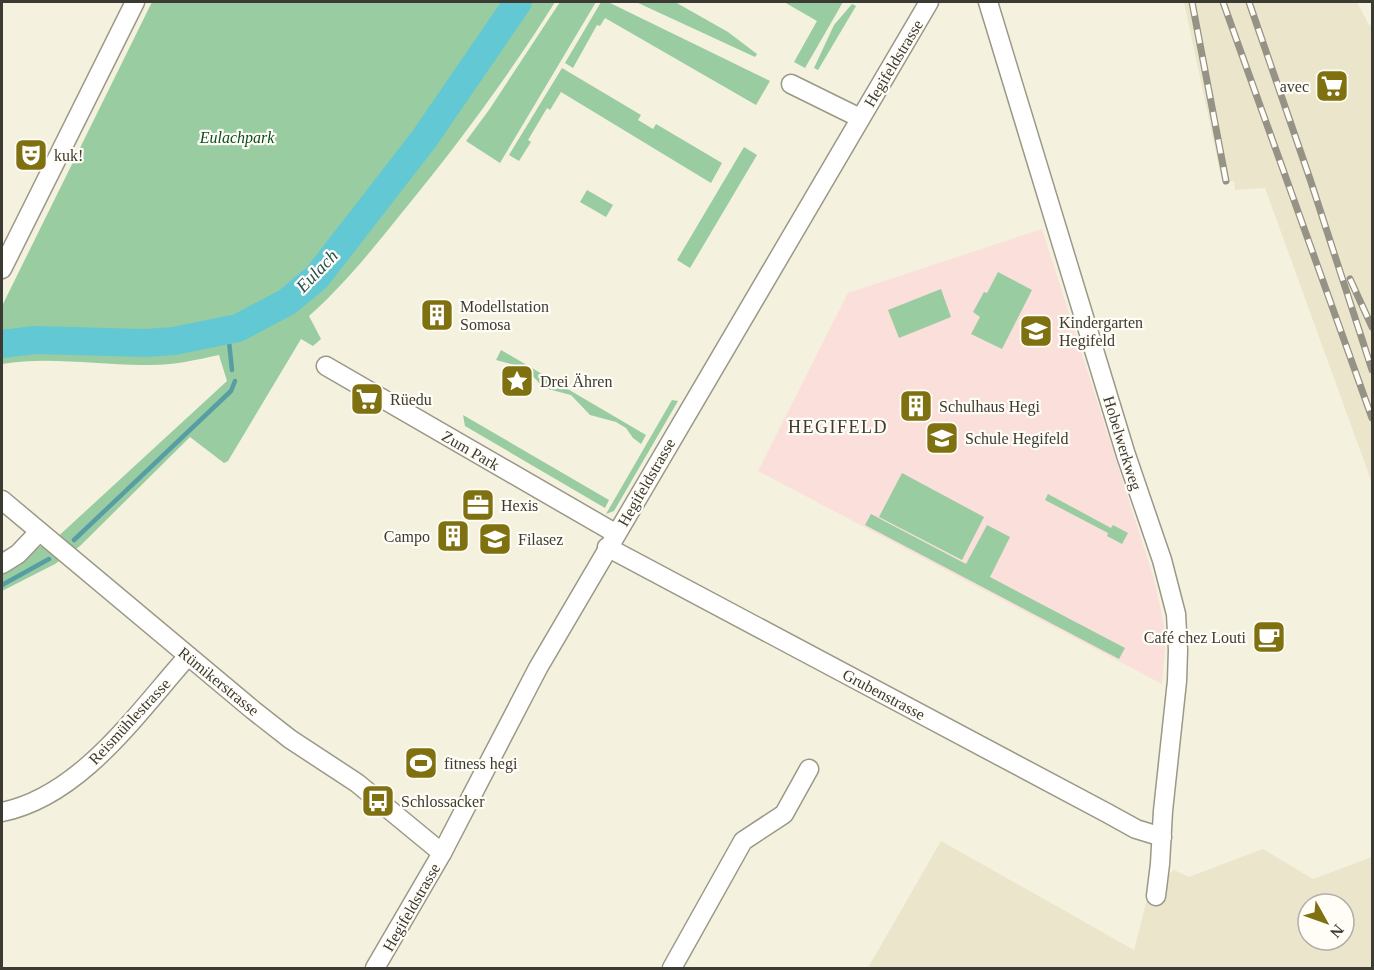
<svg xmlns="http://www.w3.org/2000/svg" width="1374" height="970" font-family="Georgia,serif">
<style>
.built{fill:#eae5cb;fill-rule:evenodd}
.education{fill:#fadfdb}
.green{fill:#99cca0}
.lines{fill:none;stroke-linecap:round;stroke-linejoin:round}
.stream{stroke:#569ea4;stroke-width:4.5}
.river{stroke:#62c9d4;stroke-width:28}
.minor-casing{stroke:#9b9887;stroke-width:21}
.minor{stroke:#fff;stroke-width:18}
.rail-casing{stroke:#959386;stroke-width:7}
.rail{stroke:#fffdf6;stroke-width:4.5;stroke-dasharray:14;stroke-linecap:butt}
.labels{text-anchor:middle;stroke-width:4.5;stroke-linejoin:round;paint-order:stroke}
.street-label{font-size:16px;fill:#3b3a33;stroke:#fffdf6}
.poi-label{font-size:16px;fill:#3b3a33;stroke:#fffdf6;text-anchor:start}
.park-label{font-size:16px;font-style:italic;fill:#084e1f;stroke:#fffdf6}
.water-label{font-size:18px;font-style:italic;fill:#235156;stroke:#fffdf6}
.neighbourhood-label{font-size:18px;letter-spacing:1.5px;fill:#3b3a33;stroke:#fffdf6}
</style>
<rect width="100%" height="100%" fill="#f4f1de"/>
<g class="built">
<path d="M 1184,2 L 1357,2 L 1369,25 L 1372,24 L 1372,483 L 1265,188 L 1235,190 L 1234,181 L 1222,181 Z"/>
<path d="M 941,841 L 1134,950 L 1154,871 L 1169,874 L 1174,870 L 1189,877 L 1263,849 L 1313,879 L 1372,857 L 1372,968 L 868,968 ZM 1308,904 L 1344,904 L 1344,940 L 1308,940 Z"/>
</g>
<path class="education" d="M 1042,229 L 1154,579 L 1164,625 L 1165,648 L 1162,684 L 758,471 L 848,293 Z"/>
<g class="green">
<path d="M 152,2 L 555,2 C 508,77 456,147 400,215 C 371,251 343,286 309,316 L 321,339 L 313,346 L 301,339 L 228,461 L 224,463 L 190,437 L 80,546 L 55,564 L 2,591 L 2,568 L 29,551 L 52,542 L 227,381 L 219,355 C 196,360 174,365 150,365 C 101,366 51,356 2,364 L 2,306 Z"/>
<path d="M 560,2 L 596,2 L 500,163 L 466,141 L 489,110 Z"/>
<path d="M 601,2 L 608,2 L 770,81 L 756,105 L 605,18 L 600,26 L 597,25 L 573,68 L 565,63 Z"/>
<path d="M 636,2 L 675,2 L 728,32 L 757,54 L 755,57 Z"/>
<path d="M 784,2 L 843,2 L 805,68 L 794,62 L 817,21 Z"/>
<path d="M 852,4 L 856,6 L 818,70 L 814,68 L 834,25 Z"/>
<path d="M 562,68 L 641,115 L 638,120 L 653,129 L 656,124 L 722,163 L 711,183 L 561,92 L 550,110 L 547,108 L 528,140 L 531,142 L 519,161 L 509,155 Z"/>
<path d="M 744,147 L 757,155 L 690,268 L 677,260 Z"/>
<path d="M 587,190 L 613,205 L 606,217 L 580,202 Z"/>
<path d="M 998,272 L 1032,290 L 1002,349 L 971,334 L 980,317 L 973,312 L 984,292 L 987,293 Z"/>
<path d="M 941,289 L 951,317 L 899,338 L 888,310 Z"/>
<path d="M 501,350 L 646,435 L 641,444 L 633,438 L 626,428 L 616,422 L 590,415 L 571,395 L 544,388 L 525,368 L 496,360 Z"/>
<path d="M 672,400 L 678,401 L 614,511 L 606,514 Z"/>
<path d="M 463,415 L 609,500 L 605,508 L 465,426 Z"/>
<path d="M 902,473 L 984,517 L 962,560 L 879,517 Z"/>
<path d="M 1048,494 L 1111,528 L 1113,525 L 1128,533 L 1122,544 L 1107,536 L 1108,533 L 1045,500 Z"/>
<path d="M 871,514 L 966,564 L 987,525 L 1010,537 L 990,577 L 1125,648 L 1119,659 L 865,525 Z"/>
</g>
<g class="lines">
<g class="stream">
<path d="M 228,332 L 232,370"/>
<path d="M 74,540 L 231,391 L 235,381"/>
<path d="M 2,585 L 49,559"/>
</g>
<path class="river" d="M 2,344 L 35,340 L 145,343 L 174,341 L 238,328 L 287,302 L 317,277 L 424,139 L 518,2"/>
<g class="minor-casing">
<g id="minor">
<path d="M 988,2 L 1126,455 L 1162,560 L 1176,614 L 1178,650 L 1177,681 L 1163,811 L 1160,864 L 1156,896"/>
<path d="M 791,84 L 860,118"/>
<path d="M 2,269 L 135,2"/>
<path d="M 326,366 L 615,533"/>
<path d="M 2,500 L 253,710 L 290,739 L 357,783 L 442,853"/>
<path d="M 607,547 L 1107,813 L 1136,829 L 1162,837"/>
<path d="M 2,564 L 18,554 L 39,532"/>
<path d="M 2,812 C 81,796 137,713 188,656"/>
<path d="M 375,968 L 442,853 L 538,668 L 929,2"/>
<path d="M 672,968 L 743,841 L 784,814 L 809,769"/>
</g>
</g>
<use href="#minor" class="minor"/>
<g class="rail-casing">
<g id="rail">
<path d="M 1192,2 L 1226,181"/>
<path d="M 1223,2 L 1372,418"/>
<path d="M 1249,2 L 1311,182 L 1372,370"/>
<path d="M 1350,279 L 1372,327"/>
</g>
</g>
<use href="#rail" class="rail"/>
</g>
<defs>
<g id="supermarket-square" transform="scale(1.725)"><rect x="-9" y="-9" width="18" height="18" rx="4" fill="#7f7010" stroke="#fffdf6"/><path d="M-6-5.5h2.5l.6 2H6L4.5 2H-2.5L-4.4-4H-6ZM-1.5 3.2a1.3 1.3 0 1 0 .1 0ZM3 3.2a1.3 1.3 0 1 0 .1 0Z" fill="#fff"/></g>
<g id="theatre-square" transform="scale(1.725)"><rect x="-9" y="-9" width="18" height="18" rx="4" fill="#7f7010" stroke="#fffdf6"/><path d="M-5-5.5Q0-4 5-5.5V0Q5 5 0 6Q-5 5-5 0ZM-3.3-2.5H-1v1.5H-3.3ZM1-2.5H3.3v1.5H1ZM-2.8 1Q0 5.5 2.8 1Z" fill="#fff"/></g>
<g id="building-square" transform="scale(1.725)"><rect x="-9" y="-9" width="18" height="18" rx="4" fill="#7f7010" stroke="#fffdf6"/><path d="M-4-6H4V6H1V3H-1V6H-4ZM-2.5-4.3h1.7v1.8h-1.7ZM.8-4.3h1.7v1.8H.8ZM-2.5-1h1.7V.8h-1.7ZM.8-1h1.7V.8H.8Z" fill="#fff"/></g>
<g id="school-square" transform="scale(1.725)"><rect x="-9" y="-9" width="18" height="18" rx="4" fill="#7f7010" stroke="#fffdf6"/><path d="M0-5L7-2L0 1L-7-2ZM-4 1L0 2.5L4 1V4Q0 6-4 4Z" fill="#fff"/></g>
<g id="sight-square" transform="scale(1.725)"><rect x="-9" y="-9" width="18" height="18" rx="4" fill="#7f7010" stroke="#fffdf6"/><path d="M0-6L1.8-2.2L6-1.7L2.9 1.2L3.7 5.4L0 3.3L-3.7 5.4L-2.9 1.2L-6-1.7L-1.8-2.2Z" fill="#fff"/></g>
<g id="office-square" transform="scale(1.725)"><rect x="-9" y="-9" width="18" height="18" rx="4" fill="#7f7010" stroke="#fffdf6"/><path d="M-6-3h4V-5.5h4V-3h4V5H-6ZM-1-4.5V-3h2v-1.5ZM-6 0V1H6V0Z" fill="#fff"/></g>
<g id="cafe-square" transform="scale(1.725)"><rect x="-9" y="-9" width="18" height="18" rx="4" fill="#7f7010" stroke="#fffdf6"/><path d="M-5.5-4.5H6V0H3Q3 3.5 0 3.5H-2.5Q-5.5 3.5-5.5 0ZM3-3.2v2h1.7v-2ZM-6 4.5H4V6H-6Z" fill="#fff"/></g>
<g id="stadium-square" transform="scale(1.725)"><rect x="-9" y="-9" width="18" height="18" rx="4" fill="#7f7010" stroke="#fffdf6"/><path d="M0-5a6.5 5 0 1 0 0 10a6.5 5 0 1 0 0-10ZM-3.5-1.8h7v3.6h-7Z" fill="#fff"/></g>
<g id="bus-square" transform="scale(1.725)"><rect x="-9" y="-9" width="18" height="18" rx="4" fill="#7f7010" stroke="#fffdf6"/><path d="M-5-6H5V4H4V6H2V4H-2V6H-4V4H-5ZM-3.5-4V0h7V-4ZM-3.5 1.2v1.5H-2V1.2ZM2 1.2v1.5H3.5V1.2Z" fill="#fff"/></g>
</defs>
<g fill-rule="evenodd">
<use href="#supermarket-square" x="1332" y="86"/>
<use href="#theatre-square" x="31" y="155"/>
<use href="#building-square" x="437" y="315"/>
<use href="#school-square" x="1036" y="331"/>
<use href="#sight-square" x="517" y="381"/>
<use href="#supermarket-square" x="367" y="399"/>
<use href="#building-square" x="916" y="406"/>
<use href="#school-square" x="942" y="438"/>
<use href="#office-square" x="478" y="505"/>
<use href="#building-square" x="453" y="536"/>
<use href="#school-square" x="495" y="539"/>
<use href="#cafe-square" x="1269" y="637"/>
<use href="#stadium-square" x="421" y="763"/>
<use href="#bus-square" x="378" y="801"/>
</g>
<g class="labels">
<g class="street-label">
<text transform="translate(893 63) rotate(-59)" y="6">Hegifeldstrasse</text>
<text transform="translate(1123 443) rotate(73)" y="6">Hobelwerkweg</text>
<text transform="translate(471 450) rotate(30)" y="6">Zum Park</text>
<text transform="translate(646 482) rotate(-60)" y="6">Hegifeldstrasse</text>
<text transform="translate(219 681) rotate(39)" y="6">Rümikerstrasse</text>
<text transform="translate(884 694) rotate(28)" y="6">Grubenstrasse</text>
<text transform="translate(129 721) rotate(-47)" y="6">Reismühlestrasse</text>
<text transform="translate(411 907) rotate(-60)" y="6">Hegifeldstrasse</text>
</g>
<g class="poi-label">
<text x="1309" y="92" text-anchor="end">avec</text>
<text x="54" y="161">kuk!</text>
<text x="460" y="312">Modellstation<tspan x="460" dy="18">Somosa</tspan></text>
<text x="1059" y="328">Kindergarten<tspan x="1059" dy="18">Hegifeld</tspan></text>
<text x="540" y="387">Drei Ähren</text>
<text x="390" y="405">Rüedu</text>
<text x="939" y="412">Schulhaus Hegi</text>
<text x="965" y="444">Schule Hegifeld</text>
<text x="501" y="511">Hexis</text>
<text x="430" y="542" text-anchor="end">Campo</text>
<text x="518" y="545">Filasez</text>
<text x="1246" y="643" text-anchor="end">Café chez Louti</text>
<text x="444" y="769">fitness hegi</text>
<text x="401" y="807">Schlossacker</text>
</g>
<g class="park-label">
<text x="237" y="143">Eulachpark</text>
</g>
<g class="water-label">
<text transform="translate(317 271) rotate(-46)" y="6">Eulach</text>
</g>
<g class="neighbourhood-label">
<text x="838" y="433">HEGIFELD</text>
</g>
</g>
<rect width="1374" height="970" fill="none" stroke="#3b3a33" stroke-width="6"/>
<g transform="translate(1326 922) rotate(130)"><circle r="28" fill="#fffdf6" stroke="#b1afa8" stroke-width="1.5"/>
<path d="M0-4.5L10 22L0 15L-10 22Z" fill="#7f7010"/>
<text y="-9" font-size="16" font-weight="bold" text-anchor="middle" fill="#3b3a33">N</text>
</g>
</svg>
